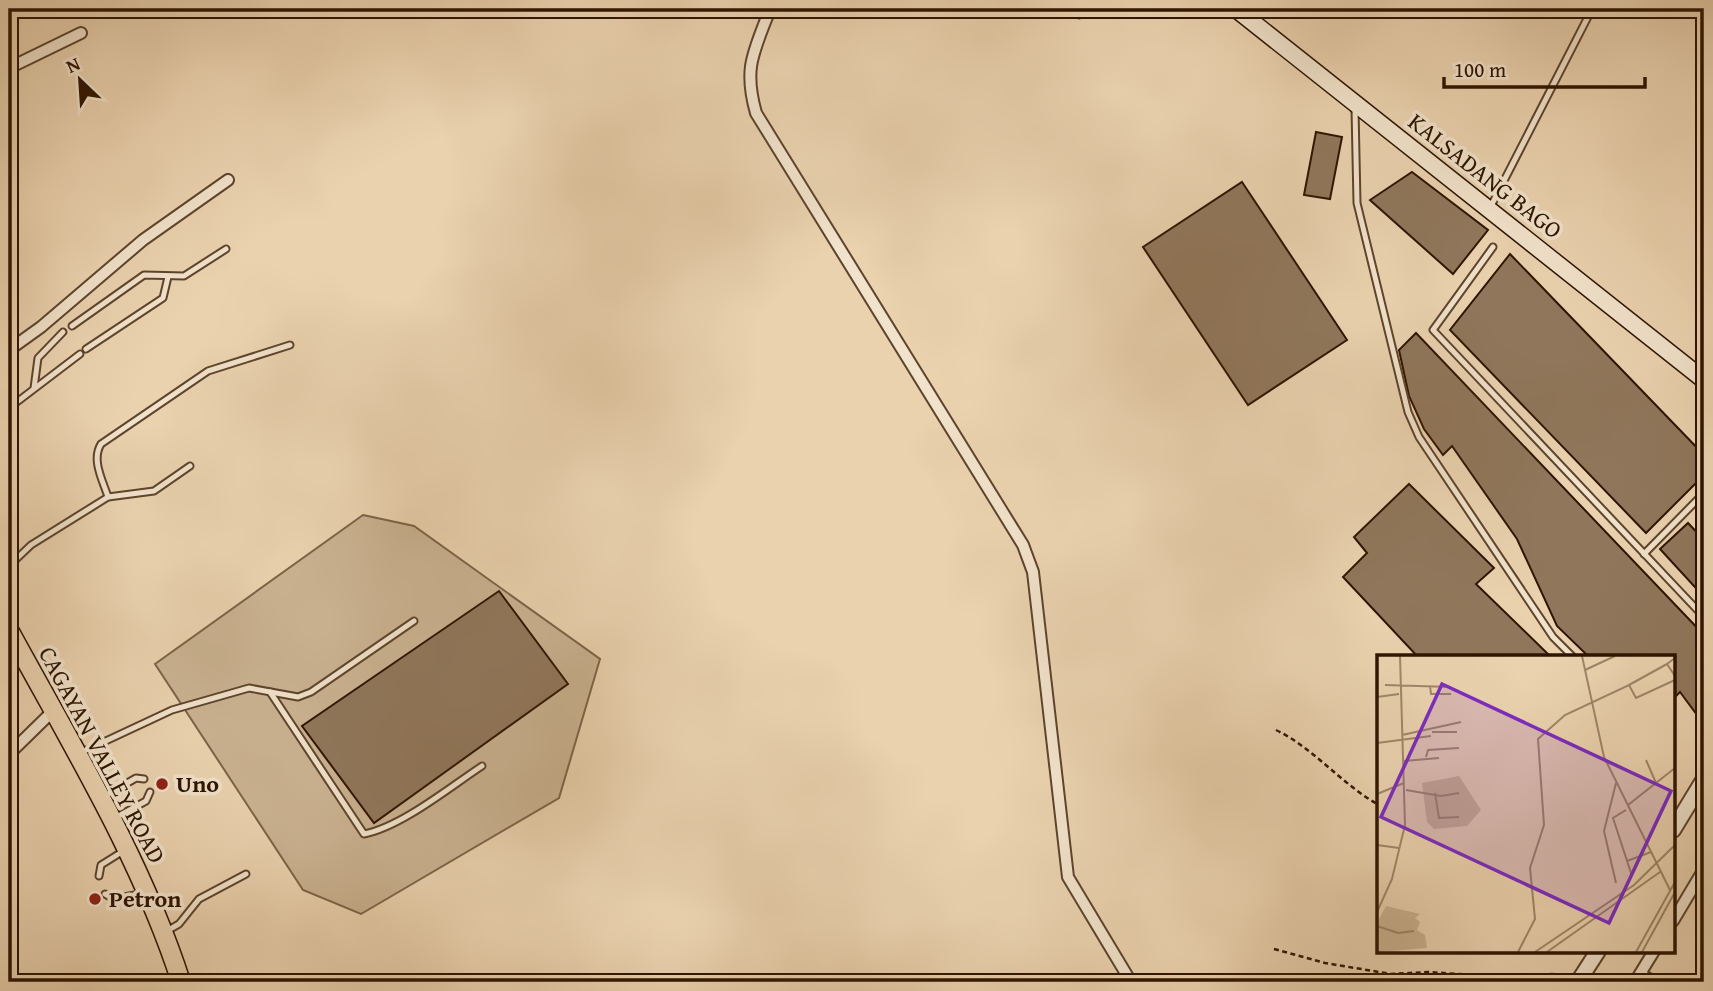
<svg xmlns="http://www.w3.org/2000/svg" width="1713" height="991" font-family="'Gentium Book Plus',serif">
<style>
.green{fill:#cab291;stroke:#7c6448;stroke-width:2}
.building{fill:#90775b;stroke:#2e1500;stroke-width:2}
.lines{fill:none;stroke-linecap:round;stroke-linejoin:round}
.service-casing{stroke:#5d442c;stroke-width:9}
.minor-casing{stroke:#5d442c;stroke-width:14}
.tertiary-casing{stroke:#5d442c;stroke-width:18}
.secondary-casing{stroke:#2e1500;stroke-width:19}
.trunk-casing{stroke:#2e1500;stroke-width:21}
.path{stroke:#2e1500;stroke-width:2.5;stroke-dasharray:5 3.5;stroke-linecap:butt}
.service{stroke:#f1e2cb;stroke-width:5}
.minor{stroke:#f1e2cb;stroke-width:10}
.tertiary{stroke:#f1e2cb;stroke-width:14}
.secondary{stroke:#f1e2cb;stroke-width:16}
.trunk{stroke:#ead2af;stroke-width:18}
.poi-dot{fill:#8f2418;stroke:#f1e2cb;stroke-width:2.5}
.labels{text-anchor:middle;stroke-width:7;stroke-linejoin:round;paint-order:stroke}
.street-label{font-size:24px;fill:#2e1500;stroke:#f1e2cb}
.poi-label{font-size:24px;font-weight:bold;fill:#2e1500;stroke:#f1e2cb;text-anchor:start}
.inset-road{fill:none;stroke:#9f8669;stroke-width:2}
.view{fill:#7b2cbf;fill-opacity:0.15;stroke:#7b2cbf;stroke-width:3.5}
.inset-edge{fill:none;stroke:#2e1500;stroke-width:3.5}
</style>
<rect width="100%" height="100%" fill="#ead2af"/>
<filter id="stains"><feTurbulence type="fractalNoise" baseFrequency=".00286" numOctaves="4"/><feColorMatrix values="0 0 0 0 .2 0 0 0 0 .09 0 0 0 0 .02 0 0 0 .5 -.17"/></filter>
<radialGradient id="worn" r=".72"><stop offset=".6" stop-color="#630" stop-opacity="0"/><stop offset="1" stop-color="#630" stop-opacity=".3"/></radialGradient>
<path class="green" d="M 363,515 L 414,526 L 600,659 L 559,798 L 361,914 L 303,890 L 155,664 Z"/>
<g class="building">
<path d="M 1316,132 L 1342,137 L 1330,199 L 1304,195 Z"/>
<path d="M 1412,172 L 1488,230 L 1453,274 L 1370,200 Z"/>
<path d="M 1242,182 L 1347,340 L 1248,405 L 1143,247 Z"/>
<path d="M 1510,254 L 1704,455 L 1704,475 L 1646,533 L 1450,330 Z"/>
<path d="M 1416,333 L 1704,635 L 1704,710 L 1700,719 L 1680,692 L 1673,699 L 1673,657 L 1589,657 L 1557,626 L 1517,539 L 1452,446 L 1443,455 L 1424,429 L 1409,396 L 1399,350 Z"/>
<path d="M 1409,484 L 1494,568 L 1476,584 L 1551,657 L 1418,657 L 1343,577 L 1367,553 L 1354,537 Z"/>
<path d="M 1688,523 L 1704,540 L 1704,597 L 1660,549 Z"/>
<path d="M 499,591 L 568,684 L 374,823 L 302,726 Z"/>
</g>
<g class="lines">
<g class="service-casing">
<g id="service">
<path d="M 1079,15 L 1097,9"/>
<path d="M 1355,109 L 1357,203 L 1408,412 L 1419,437 L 1553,637 L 1573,657"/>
<path d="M 1490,208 L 1592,9"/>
<path d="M 1493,247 L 1433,330 L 1704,617"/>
<path d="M 72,326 L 144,275 L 184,276 L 226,249"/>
<path d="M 86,349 L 163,298 L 168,277"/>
<path d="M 34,388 L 38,358 L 63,332"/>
<path d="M 9,408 L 80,354"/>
<path d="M 108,497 C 103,481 91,460 101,444 L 208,371 L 290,345"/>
<path d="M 1644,554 L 1704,493"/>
<path d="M 9,566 L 31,545 L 108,497 L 154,491 L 190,466"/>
<path d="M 270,692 L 364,834 C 401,827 450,787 482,766"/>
<path d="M 80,753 L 172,710 L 249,688 L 298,697 L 311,692 L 414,621"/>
<path d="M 103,797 L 136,778 L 144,779"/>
<path d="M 115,818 L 146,801 L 150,792"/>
<path d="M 99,876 L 101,865 L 125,850"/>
<path d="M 105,894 L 114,899 L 145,893"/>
<path d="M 165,932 L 179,924 L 199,899 L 246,874"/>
<path d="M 1641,972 L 1660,982"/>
</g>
</g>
<g class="minor-casing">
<g id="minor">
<path d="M 770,9 C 754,52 743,67 756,113 L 1023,545 L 1033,572 L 1068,877 L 1131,982"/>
<path d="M 9,12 L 17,9"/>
<path d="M 9,68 L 81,33"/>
<path d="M 9,350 L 41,327 L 143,240 L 228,180"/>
<path d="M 9,754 L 53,711"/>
<path d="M 1673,921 L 1704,869"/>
<path d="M 1635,982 L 1654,951"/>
</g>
</g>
<g class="tertiary-casing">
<g id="tertiary">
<path d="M 1673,830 L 1704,779"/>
<path d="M 1578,982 L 1598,951"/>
</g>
</g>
<g class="secondary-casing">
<path id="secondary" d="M 1236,9 L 1704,380"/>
</g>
<g class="trunk-casing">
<path id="trunk" d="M 9,630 C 71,744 141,858 181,982"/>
</g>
<g class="path">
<path d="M 1276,730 C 1315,749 1341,784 1379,805"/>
<path d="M 1274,949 L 1325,963 L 1391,974 L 1428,972 L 1536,979 L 1549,974 L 1567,975"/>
</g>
<use href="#service" class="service"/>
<use href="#minor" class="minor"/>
<use href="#tertiary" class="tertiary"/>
<use href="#secondary" class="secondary"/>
<use href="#trunk" class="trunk"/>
</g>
<g class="poi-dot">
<circle cx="162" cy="784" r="7"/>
<circle cx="95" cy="899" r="7"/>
</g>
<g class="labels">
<g class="street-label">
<text transform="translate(1485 176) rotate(38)" y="8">KALSADANG BAGO</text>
<text transform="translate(102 755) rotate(62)" y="8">CAGAYAN VALLEY ROAD</text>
</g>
<g class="poi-label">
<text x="176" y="792">Uno</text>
<text x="109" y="907">Petron</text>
</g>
</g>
<g transform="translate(1377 655)">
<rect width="298" height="298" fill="#ead2af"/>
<path d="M 82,121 L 104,155 L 90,171 L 57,174 L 50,167 L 45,128 ZM 9,251 L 43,259 L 38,263 L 43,267 L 40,275 L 48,280 L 50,293 L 0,297 L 0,268 Z" fill="#cab291"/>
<path class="inset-road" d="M 205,1 L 227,102 L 293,235M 298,3 L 290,9 L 298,21M 208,15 L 238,1M 8,30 L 74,32M 252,30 L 290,9M 53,31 L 54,39 L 74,39M 0,42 L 22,39M 55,77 L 80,77M 25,80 L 84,67M 0,88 L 54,81M 49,102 L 51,95 L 82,93M 269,105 L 279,128M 27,106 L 62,103M 29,135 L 64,141 L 82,138M 58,138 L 62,163 L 82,162M 0,139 L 27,128M 251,150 L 298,113M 249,155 L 236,163 L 255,221M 0,190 L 22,193M 250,206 L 274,197M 239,228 L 227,176 L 239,128M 0,257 L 15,224 L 28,170 L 23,1M 0,271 L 21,278 L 37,276M 141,297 L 158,264 L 153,213 L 167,170 L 161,84 L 188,60 L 252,30 L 259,43 L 298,25M 158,297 L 257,230 L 298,190M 170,297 L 283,217M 259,297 L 298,227M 265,297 L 298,237"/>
<path class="view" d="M 65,29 L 294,136 L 232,268 L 4,162 Z"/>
<rect width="298" height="298" class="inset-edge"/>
</g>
<rect width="1713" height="991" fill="none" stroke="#ead2af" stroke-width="35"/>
<rect x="10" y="10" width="1692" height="970" fill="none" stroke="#2e1500" stroke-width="3.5"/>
<rect x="18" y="18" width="1678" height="956" fill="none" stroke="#2e1500" stroke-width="2"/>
<g transform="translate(80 80) rotate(335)" stroke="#f1e2cb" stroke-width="5" paint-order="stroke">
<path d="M0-5L12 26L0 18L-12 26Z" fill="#2e1500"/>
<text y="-10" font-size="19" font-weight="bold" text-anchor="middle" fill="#2e1500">N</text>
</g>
<path d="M1444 77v10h201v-10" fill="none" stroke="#2e1500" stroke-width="3.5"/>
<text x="1454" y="77" font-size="21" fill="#2e1500" stroke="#f1e2cb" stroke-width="5" paint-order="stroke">100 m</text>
<rect width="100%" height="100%" filter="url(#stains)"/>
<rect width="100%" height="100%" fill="url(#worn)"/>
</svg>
